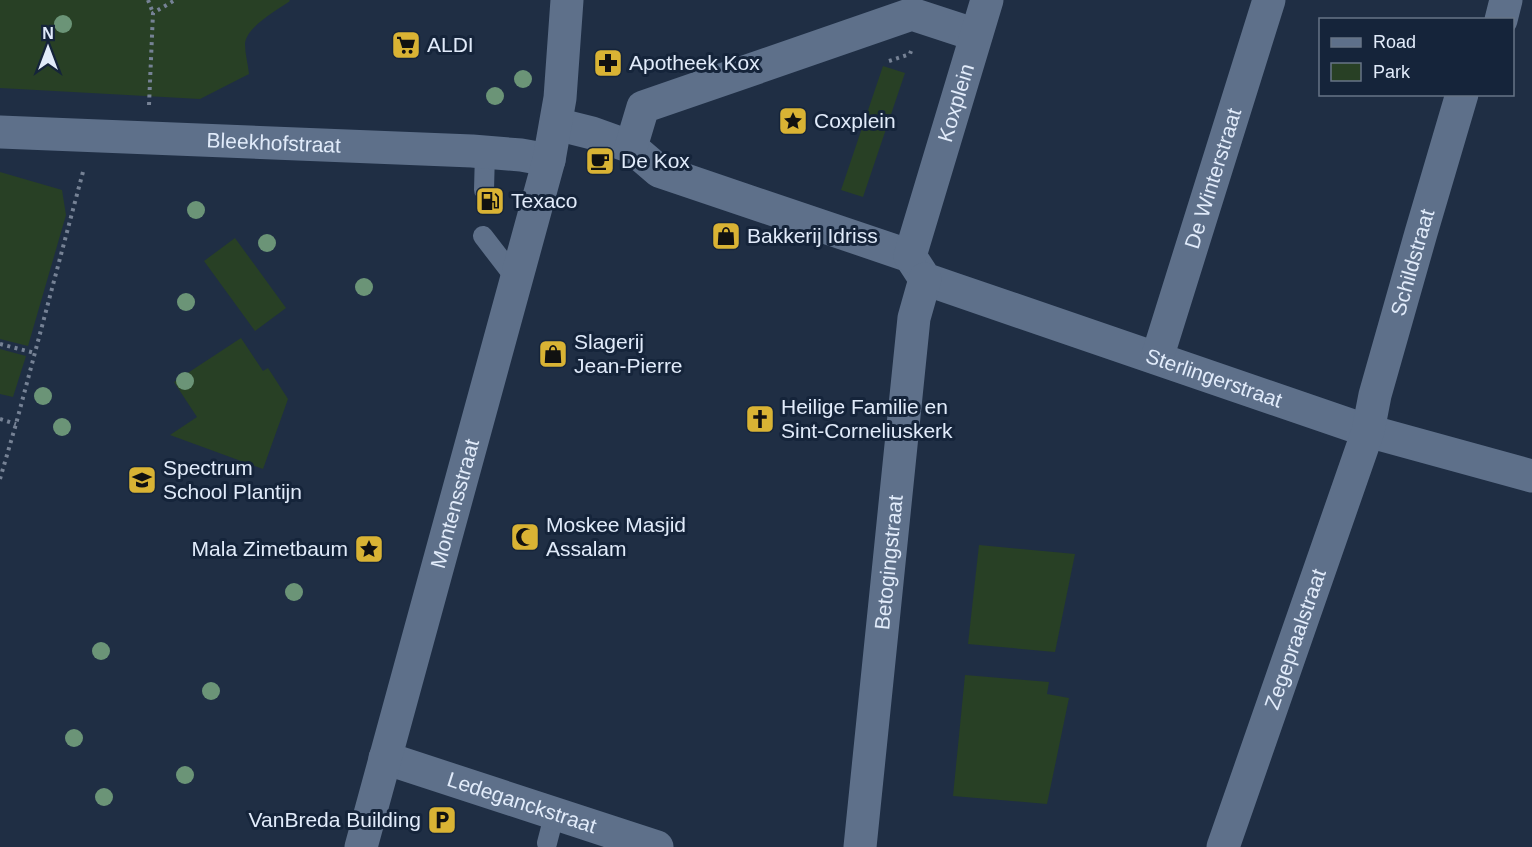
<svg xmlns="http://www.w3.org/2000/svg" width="1532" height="847" font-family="Helvetica,sans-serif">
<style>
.green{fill:#284025}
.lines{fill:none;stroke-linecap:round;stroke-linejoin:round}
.path{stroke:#768295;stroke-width:4;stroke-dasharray:3 4.5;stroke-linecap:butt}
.service{stroke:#5e708a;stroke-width:20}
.minor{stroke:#5e708a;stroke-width:33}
.tree{fill:#6b9477}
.labels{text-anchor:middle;stroke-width:6;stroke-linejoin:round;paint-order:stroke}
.poi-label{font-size:21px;fill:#e1ebfa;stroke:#15243a;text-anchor:start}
.street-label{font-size:21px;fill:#e1ebfa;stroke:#15243a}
</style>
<rect width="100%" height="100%" fill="#1f2e44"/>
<g class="green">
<path d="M 0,0 L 289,0 L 290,1 C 277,10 246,27 245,44 C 245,54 248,64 249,74 L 200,99 L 0,88 Z"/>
<path d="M 883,66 L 905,73 L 863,197 L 841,190 Z"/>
<path d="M 0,172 L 62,190 L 66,215 L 28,346 L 0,339 Z"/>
<path d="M 235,238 L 286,308 L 255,331 L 204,261 Z"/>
<path d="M 241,338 L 263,371 L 268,368 L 288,399 L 263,469 L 170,435 L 197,417 L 174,382 Z"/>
<path d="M 0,349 L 26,356 L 13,397 L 0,394 Z"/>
<path d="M 979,545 L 1075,554 L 1055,652 L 968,644 Z"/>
<path d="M 965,675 L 1049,682 L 1047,694 L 1069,698 L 1047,804 L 953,796 Z"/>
</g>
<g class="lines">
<g class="path">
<path d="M 148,0 L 153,13"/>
<path d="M 889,61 L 910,54 L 911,51"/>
<path d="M 149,105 L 153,13 L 175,0"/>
<path d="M 0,344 L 35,353"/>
<path d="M 0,419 L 16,424"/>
<path d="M 0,479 L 16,424 L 84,168"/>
</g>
<g class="service">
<path d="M 484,190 L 485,152"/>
<path d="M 483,236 L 516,279"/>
<path d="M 547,843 L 555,812"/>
</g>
<g class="minor">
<path d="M 1501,20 L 1506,0"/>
<path d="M 556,124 L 592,133 L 631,147 L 659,171 L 910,256"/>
<path id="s1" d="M 0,132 L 472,151 L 521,155 L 549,160"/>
<path d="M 631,147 L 643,107 L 912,14 L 976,35"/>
<path id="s2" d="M 910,256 L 925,279 L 951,288 L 1368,431 L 1532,476"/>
<path id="s3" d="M 910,256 L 987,0"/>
<path id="s4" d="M 1157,358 L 1269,0"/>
<path id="s5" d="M 385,758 L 657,847"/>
<path id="s6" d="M 361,847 L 549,160 L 560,98 L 567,0"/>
<path id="s7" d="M 860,847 L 914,318 L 925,279"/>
<path id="s8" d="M 1223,847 L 1368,431 L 1375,395 L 1421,233 L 1462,94"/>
</g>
</g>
<g class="tree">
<circle cx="63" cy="24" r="9"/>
<circle cx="523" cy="79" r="9"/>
<circle cx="495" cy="96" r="9"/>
<circle cx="196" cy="210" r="9"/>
<circle cx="267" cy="243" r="9"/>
<circle cx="364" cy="287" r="9"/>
<circle cx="186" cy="302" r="9"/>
<circle cx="185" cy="381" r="9"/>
<circle cx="43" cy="396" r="9"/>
<circle cx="62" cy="427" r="9"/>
<circle cx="294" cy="592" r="9"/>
<circle cx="101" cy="651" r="9"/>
<circle cx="211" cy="691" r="9"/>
<circle cx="74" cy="738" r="9"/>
<circle cx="185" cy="775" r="9"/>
<circle cx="104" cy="797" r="9"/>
</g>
<defs>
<g id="supermarket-square" transform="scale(1.5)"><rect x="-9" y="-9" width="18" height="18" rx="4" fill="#d9b334" stroke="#15243a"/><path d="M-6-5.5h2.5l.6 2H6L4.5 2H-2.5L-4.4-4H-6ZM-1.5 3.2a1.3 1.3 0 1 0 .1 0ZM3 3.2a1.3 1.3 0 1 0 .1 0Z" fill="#111"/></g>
<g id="pharmacy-square" transform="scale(1.5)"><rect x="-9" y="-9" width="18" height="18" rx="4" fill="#d9b334" stroke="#15243a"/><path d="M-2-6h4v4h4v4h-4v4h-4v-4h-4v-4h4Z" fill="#111"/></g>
<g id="sight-square" transform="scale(1.5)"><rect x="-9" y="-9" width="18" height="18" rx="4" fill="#d9b334" stroke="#15243a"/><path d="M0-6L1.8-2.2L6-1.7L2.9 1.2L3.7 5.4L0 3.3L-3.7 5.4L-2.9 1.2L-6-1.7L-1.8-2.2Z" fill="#111"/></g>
<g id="cafe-square" transform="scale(1.5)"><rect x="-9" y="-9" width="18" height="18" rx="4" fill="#d9b334" stroke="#15243a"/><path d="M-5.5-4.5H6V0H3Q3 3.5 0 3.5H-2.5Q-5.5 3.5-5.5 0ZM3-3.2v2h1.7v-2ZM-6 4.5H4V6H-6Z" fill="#111"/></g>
<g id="fuel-square" transform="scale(1.5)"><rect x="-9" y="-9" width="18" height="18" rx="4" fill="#d9b334" stroke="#15243a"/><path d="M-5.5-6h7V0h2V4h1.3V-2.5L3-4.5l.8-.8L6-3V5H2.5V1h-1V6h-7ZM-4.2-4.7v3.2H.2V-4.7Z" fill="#111"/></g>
<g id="shop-square" transform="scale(1.5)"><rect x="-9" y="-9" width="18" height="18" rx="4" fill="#d9b334" stroke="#15243a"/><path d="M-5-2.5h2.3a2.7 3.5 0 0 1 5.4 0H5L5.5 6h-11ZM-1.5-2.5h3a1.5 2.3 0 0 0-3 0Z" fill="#111"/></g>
<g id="church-square" transform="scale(1.5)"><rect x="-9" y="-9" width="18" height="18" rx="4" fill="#d9b334" stroke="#15243a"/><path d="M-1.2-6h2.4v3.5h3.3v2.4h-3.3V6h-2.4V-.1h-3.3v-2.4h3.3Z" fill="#111"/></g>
<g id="school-square" transform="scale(1.5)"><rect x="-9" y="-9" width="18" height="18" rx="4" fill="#d9b334" stroke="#15243a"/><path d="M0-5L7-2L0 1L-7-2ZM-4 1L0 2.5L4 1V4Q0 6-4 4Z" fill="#111"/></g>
<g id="mosque-square" transform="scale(1.5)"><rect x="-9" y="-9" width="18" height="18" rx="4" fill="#d9b334" stroke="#15243a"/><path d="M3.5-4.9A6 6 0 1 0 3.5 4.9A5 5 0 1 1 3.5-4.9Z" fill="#111"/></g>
<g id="parking-square" transform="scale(1.5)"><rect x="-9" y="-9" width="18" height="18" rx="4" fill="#d9b334" stroke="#15243a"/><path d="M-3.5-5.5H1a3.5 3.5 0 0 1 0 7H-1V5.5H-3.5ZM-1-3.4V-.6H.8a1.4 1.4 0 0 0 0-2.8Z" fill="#111"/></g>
</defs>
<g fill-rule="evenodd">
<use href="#supermarket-square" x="406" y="45"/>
<use href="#pharmacy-square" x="608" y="63"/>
<use href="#sight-square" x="793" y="121"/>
<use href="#cafe-square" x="600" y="161"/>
<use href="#fuel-square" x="490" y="201"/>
<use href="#shop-square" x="726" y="236"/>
<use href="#shop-square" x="553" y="354"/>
<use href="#church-square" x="760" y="419"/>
<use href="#school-square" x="142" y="480"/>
<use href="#mosque-square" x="525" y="537"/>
<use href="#sight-square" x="369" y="549"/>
<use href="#parking-square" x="442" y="820"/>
</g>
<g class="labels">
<g class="poi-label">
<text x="427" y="52">ALDI</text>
<text x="629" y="70">Apotheek Kox</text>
<text x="814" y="128">Coxplein</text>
<text x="621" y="168">De Kox</text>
<text x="511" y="208">Texaco</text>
<text x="747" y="243">Bakkerij Idriss</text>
<text x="574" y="349">Slagerij<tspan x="574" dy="24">Jean-Pierre</tspan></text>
<text x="781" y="414">Heilige Familie en<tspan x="781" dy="24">Sint-Corneliuskerk</tspan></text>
<text x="163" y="475">Spectrum<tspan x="163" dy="24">School Plantijn</tspan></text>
<text x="546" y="532">Moskee Masjid<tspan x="546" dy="24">Assalam</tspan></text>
<text x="348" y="556" text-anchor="end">Mala Zimetbaum</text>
<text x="421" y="827" text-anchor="end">VanBreda Building</text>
</g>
<g class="street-label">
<text dy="7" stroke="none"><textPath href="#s3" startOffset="160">Koxplein</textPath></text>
<text dy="7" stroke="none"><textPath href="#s1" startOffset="274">Bleekhofstraat</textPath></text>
<text dy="7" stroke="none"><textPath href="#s4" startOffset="188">De Winterstraat</textPath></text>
<text dy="7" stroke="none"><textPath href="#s8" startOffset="615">Schildstraat</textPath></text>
<text dy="7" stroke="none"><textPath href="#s2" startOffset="333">Sterlingerstraat</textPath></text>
<text dy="7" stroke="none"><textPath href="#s6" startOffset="356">Montensstraat</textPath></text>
<text dy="7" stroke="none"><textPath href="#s7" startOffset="286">Betogingstraat</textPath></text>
<text dy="7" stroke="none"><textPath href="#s8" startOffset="220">Zegepraalstraat</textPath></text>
<text dy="7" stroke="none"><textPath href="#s5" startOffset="144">Ledeganckstraat</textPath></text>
</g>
</g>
<rect x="1319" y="18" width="195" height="78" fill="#15243a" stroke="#677487" stroke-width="1.5"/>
<rect x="1331" y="38" width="30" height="9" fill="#5e708a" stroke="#677487" stroke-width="1.5"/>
<text x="1373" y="48" font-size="18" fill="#e1ebfa">Road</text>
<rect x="1331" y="63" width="30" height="18" fill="#284025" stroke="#677487" stroke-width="1.5"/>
<text x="1373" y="78" font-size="18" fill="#e1ebfa">Park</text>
<g transform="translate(48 48)" stroke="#15243a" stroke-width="4.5" paint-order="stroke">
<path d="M0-4.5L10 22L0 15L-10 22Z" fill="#e1ebfa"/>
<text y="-9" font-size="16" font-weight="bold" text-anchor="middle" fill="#e1ebfa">N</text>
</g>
</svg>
